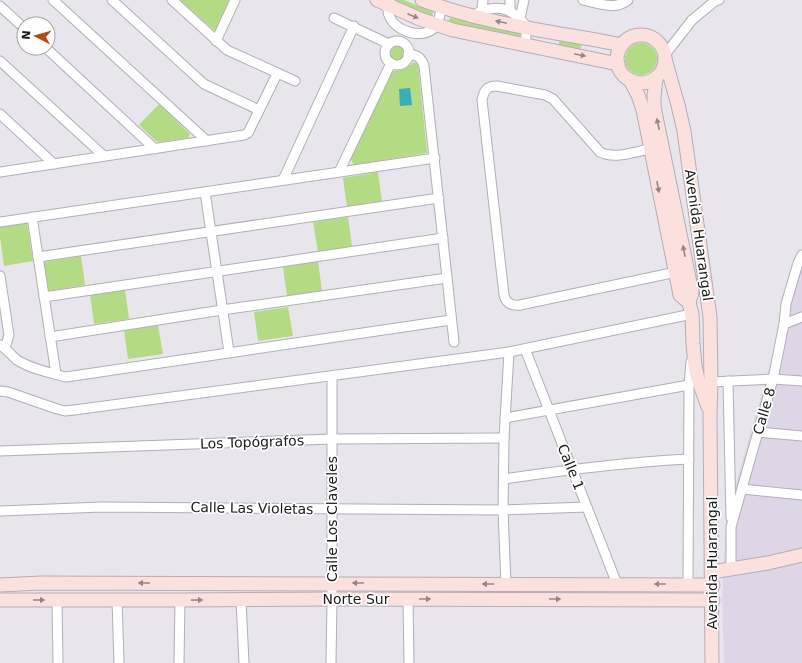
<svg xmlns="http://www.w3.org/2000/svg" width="802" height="663" font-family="'DejaVu Sans',sans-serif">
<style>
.built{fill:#ded6e6}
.green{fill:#b3db83}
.water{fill:#38aebc}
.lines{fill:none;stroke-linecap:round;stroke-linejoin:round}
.street-casing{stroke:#b2aeb6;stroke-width:11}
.secondary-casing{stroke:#b2aeb6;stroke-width:15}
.street{stroke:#fff;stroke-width:9}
.secondary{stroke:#fbe0de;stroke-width:13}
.oneway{fill:#968787}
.labels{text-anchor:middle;stroke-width:3.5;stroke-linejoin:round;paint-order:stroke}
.street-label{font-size:14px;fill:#1b1a1c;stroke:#fff}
</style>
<rect width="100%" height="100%" fill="#e9e5ed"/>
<path class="built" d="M 802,254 L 802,663 L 724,663 L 722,600 L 726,518 Z"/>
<g class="green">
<path d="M 180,0 L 229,0 L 215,31 Z"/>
<path d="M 396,0 L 404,0 L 433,12 L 432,17 L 395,1 Z"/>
<path d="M 450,18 L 521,32 L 520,38 L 448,22 Z"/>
<path d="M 561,40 L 582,44 L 581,49 L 559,45 L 559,41 Z"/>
<circle cx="641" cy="59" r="16"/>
<circle cx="398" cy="54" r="8"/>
<path d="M 414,62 L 418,64 L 427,153 L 354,165 L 350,158 L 393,71 C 402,70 407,68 414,62 Z"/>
<path d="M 159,104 L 190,134 L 188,138 L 159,142 L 156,141 L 139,125 Z"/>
<path d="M 378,172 L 382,201 L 347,207 L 343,178 Z"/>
<path d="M 348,217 L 352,246 L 318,252 L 313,222 Z"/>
<path d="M 27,223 L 33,261 L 4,266 L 0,237 L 0,227 Z"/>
<path d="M 81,256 L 85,285 L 48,291 L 44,262 Z"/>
<path d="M 318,261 L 322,291 L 287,296 L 283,267 Z"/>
<path d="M 125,290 L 129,319 L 94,324 L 90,295 Z"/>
<path d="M 288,307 L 293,336 L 258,341 L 254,312 Z"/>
<path d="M 158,325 L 163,354 L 128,359 L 124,330 Z"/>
</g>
<path class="water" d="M 410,88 L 412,105 L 400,106 L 399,89 Z"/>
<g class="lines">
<g class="street-casing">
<g id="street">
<path d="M 53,0 L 207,141"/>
<path d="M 112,0 L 204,84 L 259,110"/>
<path d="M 172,0 L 227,50 L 295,81"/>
<path d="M 583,0 C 598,3 615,11 628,0"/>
<path d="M 390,1 C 378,25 421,45 436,26 C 439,21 440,13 442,8"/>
<path d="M 0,6 L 24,28"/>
<path d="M 482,10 L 483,0"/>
<path d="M 510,11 L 510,0"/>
<path d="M 471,16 C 495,3 511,6 527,27 L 525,44"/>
<path d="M 334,18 L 389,44"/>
<path d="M 520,18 L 524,0"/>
<path d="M 216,41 L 235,0"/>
<circle cx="397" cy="53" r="12"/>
<path d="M 46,48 L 155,149"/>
<path d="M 408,54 C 417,55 421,57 424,66 L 454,342"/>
<path d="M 664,56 L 692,20 L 715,1 L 719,0"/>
<path d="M 0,61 L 104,156"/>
<path d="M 0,114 L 54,164"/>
<path d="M 651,149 C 635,151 615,160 600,152 L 553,99 L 545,95 L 497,86 C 486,86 484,91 482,100 L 504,295 C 506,303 511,306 520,305 L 681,271"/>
<path d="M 0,172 L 244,135 L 248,133 L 277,74"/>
<path d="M 339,172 L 391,63"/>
<path d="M 283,180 L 354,26"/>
<path d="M 205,192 L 229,352"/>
<path d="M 32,217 L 56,374"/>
<path d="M 0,222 L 435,158"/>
<path d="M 38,257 L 439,198"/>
<path d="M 0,276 L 9,335 L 5,348"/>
<path d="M 44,297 L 443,238"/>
<path d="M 784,324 L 802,317"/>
<path d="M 50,337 L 222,310 L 447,278"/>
<path d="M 0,345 C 7,349 11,355 17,360 C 31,369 51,373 66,377 L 451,320"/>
<path d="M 525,349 L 617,584"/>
<path d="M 728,381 L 731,518"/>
<path d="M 711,382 L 773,379 L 802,381"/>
<path d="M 0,391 L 8,392 L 57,409 L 65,411 L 74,410 L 509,352 L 692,314"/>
<path d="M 505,418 L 689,385"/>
<path d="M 758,432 L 802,436"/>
<path d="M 0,451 L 332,439 L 504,438"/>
<path d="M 504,479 C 565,470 627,462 689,459"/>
<path d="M 742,489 L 802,495"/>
<path d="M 0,511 L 102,507 L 503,510 L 587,507"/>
<path d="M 731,569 L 731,527 L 773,379 L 784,324 L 786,304 L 798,263 L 802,255"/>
<path d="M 506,584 L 503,510 L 504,438 L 509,352"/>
<path d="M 688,585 L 689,385 L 691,362"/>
<path d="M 408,599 L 409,663"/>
<path d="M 57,600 L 58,663"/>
<path d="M 117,600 L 119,663"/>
<path d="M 241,600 L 244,663"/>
<path d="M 179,663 L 180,600"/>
<path d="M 331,663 L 332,599 L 332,376"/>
</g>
</g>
<g class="secondary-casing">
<g id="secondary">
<path d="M 377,0 L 420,19 L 453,30 L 618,64"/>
<path d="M 422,0 C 484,24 556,32 622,45"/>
<circle cx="641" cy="59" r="24"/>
<path d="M 665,59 L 678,105 L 684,131 L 710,317 L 711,382 L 710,415 L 712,663"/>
<path d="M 656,78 L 654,97 L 654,107 L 692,292 L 689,303 L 692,314 L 693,344 L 695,366 L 698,379 L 708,407"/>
<path d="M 630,80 L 638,95 L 643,110 L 680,295 L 689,303"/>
<path d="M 712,572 L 768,563 L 802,555"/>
<path d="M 0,585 L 41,583 L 713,585"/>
<path d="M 0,600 L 180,600 L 332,599 L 713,600"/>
</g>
</g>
<use href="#street" class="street"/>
<use href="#secondary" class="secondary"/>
</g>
<defs><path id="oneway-solid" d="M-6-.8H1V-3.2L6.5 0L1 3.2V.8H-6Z"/></defs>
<g class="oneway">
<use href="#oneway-solid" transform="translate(413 16) rotate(23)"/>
<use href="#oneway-solid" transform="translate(501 22) rotate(-168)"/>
<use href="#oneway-solid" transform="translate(580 55) rotate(12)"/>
<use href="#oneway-solid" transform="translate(658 124) rotate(-102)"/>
<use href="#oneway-solid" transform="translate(658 187) rotate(79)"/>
<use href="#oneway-solid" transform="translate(684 251) rotate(-101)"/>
<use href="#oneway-solid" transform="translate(144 583) rotate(180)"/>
<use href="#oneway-solid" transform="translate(358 583) rotate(-180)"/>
<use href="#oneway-solid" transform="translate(488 584) rotate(-180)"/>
<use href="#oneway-solid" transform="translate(660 584) rotate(-180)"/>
<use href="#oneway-solid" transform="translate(425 599)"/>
<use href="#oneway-solid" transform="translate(555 599)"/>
<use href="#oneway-solid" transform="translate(39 600)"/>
<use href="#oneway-solid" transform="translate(197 600) rotate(-1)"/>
</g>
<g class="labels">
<g class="street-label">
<text transform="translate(699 235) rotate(82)" y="5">Avenida Huarangal</text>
<text transform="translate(764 411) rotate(-74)" y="5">Calle 8</text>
<text transform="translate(252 442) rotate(-2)" y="5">Los Topógrafos</text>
<text transform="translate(571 467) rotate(68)" y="5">Calle 1</text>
<text transform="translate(252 508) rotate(1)" y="5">Calle Las Violetas</text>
<text transform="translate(332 519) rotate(-90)" y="5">Calle Los Claveles</text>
<text transform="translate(712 563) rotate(-90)" y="5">Avenida Huarangal</text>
<text x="356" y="604">Norte Sur</text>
</g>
</g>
<g transform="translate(36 36) rotate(276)"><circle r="19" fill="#ffffff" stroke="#a4a3a4"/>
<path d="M0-3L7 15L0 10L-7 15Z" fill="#b04b1a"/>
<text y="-6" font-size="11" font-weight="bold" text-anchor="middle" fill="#1b1a1c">N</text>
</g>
</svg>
